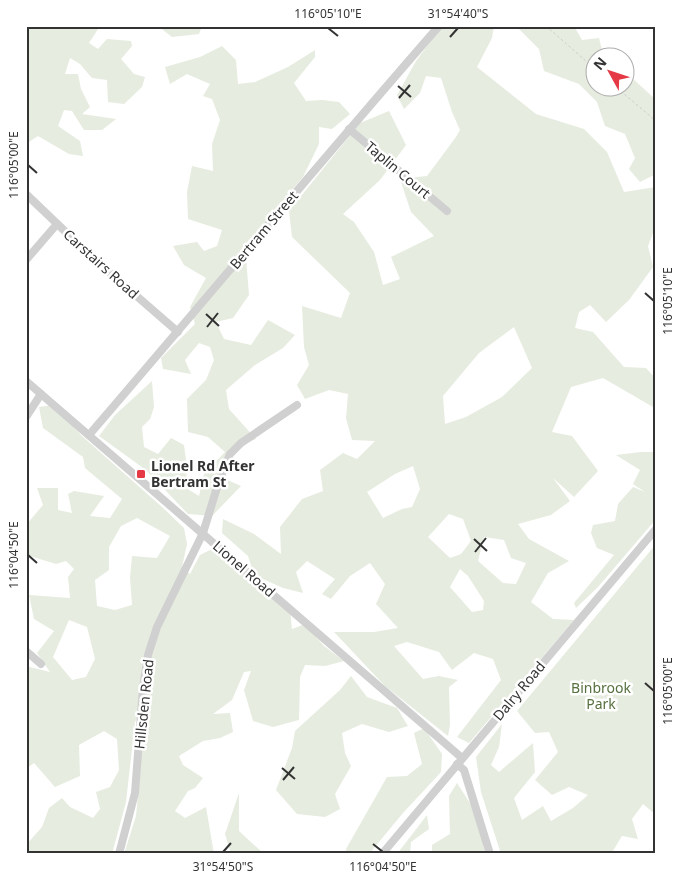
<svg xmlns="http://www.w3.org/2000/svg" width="682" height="880" font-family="'Noto Sans',sans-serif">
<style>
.green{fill:#e6ecdf;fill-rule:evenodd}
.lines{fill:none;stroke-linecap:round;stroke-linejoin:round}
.path{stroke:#cdcdcd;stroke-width:1;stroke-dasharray:2.5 2.5;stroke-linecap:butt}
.minor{stroke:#d0d0d0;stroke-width:8}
.ticks{fill:none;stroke:#333;stroke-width:2}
.poi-dot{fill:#e63946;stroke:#fff;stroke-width:2}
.labels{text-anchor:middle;stroke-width:5;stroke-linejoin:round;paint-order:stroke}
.street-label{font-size:14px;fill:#333;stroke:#fff}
.poi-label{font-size:14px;font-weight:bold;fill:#333;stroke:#fff;text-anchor:start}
.park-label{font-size:14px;fill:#56703f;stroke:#fff}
.neatline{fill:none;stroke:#333;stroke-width:2}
.ticks-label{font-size:12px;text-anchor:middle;fill:#333}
</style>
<rect width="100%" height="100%" fill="#fff"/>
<g class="green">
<path d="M 26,26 L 100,26 L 89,43 L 98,49 L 107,39 L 131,41 L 132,46 L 121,59 L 134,74 L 145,77 L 142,87 L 124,104 L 108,102 L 107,80 L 92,78 L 80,64 L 70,58 L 65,74 L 78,74 L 81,89 L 90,107 L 82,114 L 116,119 L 102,130 L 84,130 L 72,111 L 64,110 L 58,126 L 80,141 L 83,156 L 69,154 L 38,136 L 26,144 Z"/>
<path d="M 158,26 L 202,26 L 199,34 L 172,37 Z"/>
<path d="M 442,26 L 494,26 L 492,38 L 477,67 L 536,114 L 584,129 L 607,152 L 624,192 L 656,187 L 656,225 L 648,246 L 653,267 L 629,300 L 606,322 L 590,305 L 579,312 L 575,328 L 593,332 L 624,367 L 646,368 L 656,379 L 656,403 L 653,407 L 603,378 L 571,387 L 552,432 L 572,436 L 598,471 L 574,497 L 553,478 L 570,501 L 551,515 L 518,524 L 529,539 L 569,561 L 548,573 L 531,602 L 553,619 L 574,620 L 469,743 L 457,737 L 501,680 L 493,659 L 474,653 L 452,670 L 439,652 L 407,642 L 394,646 L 423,679 L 439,676 L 458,680 L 449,687 L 450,725 L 448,736 L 385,686 L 334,632 L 374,632 L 398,628 L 376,604 L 385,584 L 370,563 L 350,576 L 331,599 L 322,594 L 335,579 L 307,561 L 296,572 L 303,593 L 283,588 L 254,575 L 248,556 L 222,533 L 223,519 L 254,534 L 281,554 L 280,527 L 302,499 L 323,491 L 320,470 L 343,453 L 357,459 L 375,441 L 352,440 L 346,418 L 348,394 L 329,390 L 305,399 L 297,385 L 309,365 L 304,347 L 302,306 L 341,318 L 350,293 L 292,237 L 289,211 L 360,123 L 389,111 L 406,145 L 380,180 L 343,214 L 354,222 L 374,252 L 383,285 L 400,279 L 391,257 L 434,236 L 411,212 L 400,179 L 427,176 L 456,137 L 460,130 L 452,112 L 441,78 L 426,76 L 420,93 L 404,109 L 397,95 L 416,61 ZM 514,327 L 532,368 L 502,397 L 466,417 L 445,424 L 443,396 L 479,353 ZM 413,466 L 420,489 L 412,507 L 402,509 L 383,518 L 367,492 L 395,474 ZM 449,514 L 463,519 L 471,541 L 461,554 L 450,558 L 428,537 ZM 484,537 L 504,540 L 511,558 L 526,563 L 516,584 L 503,583 L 478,561 ZM 460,569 L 468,576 L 484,601 L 483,610 L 472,612 L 450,587 Z"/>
<path d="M 516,26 L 574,26 L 582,40 L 599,38 L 603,54 L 606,57 L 594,58 L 594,88 L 624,88 L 625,75 L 631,77 L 656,100 L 656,174 L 640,182 L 629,169 L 635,158 L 625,134 L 605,126 L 597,102 L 579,84 L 544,71 L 539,49 Z"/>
<path d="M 222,46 L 236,60 L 238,84 L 255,82 L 288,67 L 315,50 L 315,57 L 294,83 L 306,101 L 322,100 L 339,102 L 350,114 L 332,129 L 319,127 L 319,144 L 303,177 L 245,246 L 249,295 L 233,318 L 216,322 L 224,339 L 251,345 L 268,320 L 295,335 L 283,348 L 255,365 L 226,390 L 229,409 L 256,439 L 230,449 L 221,477 L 241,486 L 212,516 L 188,514 L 146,470 L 99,436 L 115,415 L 152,381 L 154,407 L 150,419 L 142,427 L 144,447 L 158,454 L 171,438 L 184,445 L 187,467 L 186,488 L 199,496 L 204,474 L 225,452 L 208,437 L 188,432 L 187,399 L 206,380 L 214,360 L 210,347 L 199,343 L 185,360 L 191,374 L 163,369 L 161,358 L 195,324 L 190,307 L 206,278 L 184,265 L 173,246 L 197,242 L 204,251 L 217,246 L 222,230 L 188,219 L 187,192 L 192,166 L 213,171 L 212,144 L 220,120 L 212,99 L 203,96 L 210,84 L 187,74 L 170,84 L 165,67 L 200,57 Z"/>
<path d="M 53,405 L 82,436 L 162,507 L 184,528 L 187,544 L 182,567 L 190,574 L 200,555 L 212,549 L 241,572 L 269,591 L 279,605 L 290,610 L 292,629 L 305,624 L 324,646 L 344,661 L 325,666 L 305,665 L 300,677 L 299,720 L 273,727 L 253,721 L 244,690 L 251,671 L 244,672 L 232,700 L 213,714 L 230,713 L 233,732 L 220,738 L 203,741 L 179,756 L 183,765 L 203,778 L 195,788 L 188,791 L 175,811 L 185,818 L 206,807 L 214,854 L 182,854 L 178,852 L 178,854 L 124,854 L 136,816 L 140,776 L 144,706 L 135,722 L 126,802 L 112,854 L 26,854 L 26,845 L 42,827 L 49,808 L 62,798 L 70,807 L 93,818 L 100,809 L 96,792 L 110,787 L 119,770 L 117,739 L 104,731 L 79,745 L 80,776 L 55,787 L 34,763 L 26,769 L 26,666 L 50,672 L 37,653 L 54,631 L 34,619 L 29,595 L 70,598 L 68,577 L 74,569 L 66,561 L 56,564 L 30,556 L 26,557 L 26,525 L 43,505 L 37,488 L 58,488 L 58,510 L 72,513 L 68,494 L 74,491 L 104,496 L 90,516 L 110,518 L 122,499 L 85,468 L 83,457 L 43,428 L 39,407 ZM 137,518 L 170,536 L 157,558 L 132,556 L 130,578 L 132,605 L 115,610 L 97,606 L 95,580 L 109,570 L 109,547 L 121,526 ZM 69,620 L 87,627 L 95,659 L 86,677 L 72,680 L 53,657 Z"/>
<path d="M 641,452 L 656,452 L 656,519 L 598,587 L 576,608 L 574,603 L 614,555 L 597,548 L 591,533 L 593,525 L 615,521 L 618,504 L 633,487 L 645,492 L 633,484 L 640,470 L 616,455 Z"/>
<path d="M 656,544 L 656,815 L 643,804 L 632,819 L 638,839 L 622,836 L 611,854 L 501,854 L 481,792 L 476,757 L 502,724 L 499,747 L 491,765 L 499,772 L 533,743 L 535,772 L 514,798 L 522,820 L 543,806 L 551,821 L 573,808 L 588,795 L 569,787 L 552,795 L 535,780 L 558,752 L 549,732 L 535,733 L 517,711 Z"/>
<path d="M 351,676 L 367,697 L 397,708 L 408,726 L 389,732 L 362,724 L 342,733 L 345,753 L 351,766 L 335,794 L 340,809 L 325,817 L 297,814 L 276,790 L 292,748 L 295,731 L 340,690 Z"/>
<path d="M 424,728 L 442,754 L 441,772 L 403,813 L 369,854 L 347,854 L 346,849 L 387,777 L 407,776 L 422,764 L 414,733 Z"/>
<path d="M 457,783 L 477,814 L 485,854 L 432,854 L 432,845 L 450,834 L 449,796 Z"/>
<path d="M 239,793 L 239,831 L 264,854 L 231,854 L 225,834 Z"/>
<path d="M 427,815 L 429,829 L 411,842 L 410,854 L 397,854 Z"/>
</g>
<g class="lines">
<g class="path">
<path d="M 546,26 L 594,68"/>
<path d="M 617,88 L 656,121"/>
</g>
<g class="minor">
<path d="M 349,129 L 447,211"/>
<path d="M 26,194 L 94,259 L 178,332"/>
<path d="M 26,260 L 57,224"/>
<path d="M 26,381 L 462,758"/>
<path d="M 26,417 L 41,394"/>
<path d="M 89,435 C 206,299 321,161 439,26"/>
<path d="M 26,651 L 41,664"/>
<path d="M 457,764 L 464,770 L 490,854"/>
<path d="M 119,854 L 135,793 L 143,688 L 148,655 L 157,627 L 203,533 L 219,481 L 230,454 L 241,443 L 297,405"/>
<path d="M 382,854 L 656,529"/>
</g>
</g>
<path class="ticks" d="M 328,28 L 338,36M 450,37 L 458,28M 398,86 L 411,97M 399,98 L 410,85M 28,165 L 37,173M 645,293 L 654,301M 206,314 L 219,326M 207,327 L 218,313M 474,539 L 487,551M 475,552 L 486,538M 28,555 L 37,563M 645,683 L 654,691M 282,768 L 295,779M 283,780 L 294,767M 373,844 L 383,852M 223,852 L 231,843"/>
<rect class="poi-dot" x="136" y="469" width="10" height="10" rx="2.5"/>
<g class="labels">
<g class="street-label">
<text transform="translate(398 170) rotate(40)" y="5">Taplin Court</text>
<text transform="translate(264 230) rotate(-50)" y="5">Bertram Street</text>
<text transform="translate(101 264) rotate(42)" y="5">Carstairs Road</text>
<text transform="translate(244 569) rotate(41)" y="5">Lionel Road</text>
<text transform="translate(519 691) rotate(-50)" y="5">Dalry Road</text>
<text transform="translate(144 704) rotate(-84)" y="5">Hillsden Road</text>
</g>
<g class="poi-label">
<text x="151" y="471">Lionel Rd After<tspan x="151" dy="16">Bertram St</tspan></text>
</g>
<g class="park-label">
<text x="601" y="693">Binbrook<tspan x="601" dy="16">Park</tspan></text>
</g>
</g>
<rect width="682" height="880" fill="none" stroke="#ffffff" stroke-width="55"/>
<g transform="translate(610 72) rotate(310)"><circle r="24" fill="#ffffff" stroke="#adadad"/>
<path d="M0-4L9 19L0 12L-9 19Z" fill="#e63946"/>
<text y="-8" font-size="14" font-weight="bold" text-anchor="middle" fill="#333333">N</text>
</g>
<rect x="28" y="28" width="626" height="824" class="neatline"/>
<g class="ticks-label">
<text x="328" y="18">116°05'10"E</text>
<text x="458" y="18">31°54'40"S</text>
<text transform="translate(14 165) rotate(-90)" y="4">116°05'00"E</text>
<text transform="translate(668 301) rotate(-90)" y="4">116°05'10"E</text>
<text transform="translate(14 555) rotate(-90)" y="4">116°04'50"E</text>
<text transform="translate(668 691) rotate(-90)" y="4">116°05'00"E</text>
<text x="223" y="871">31°54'50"S</text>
<text x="383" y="871">116°04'50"E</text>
</g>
</svg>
